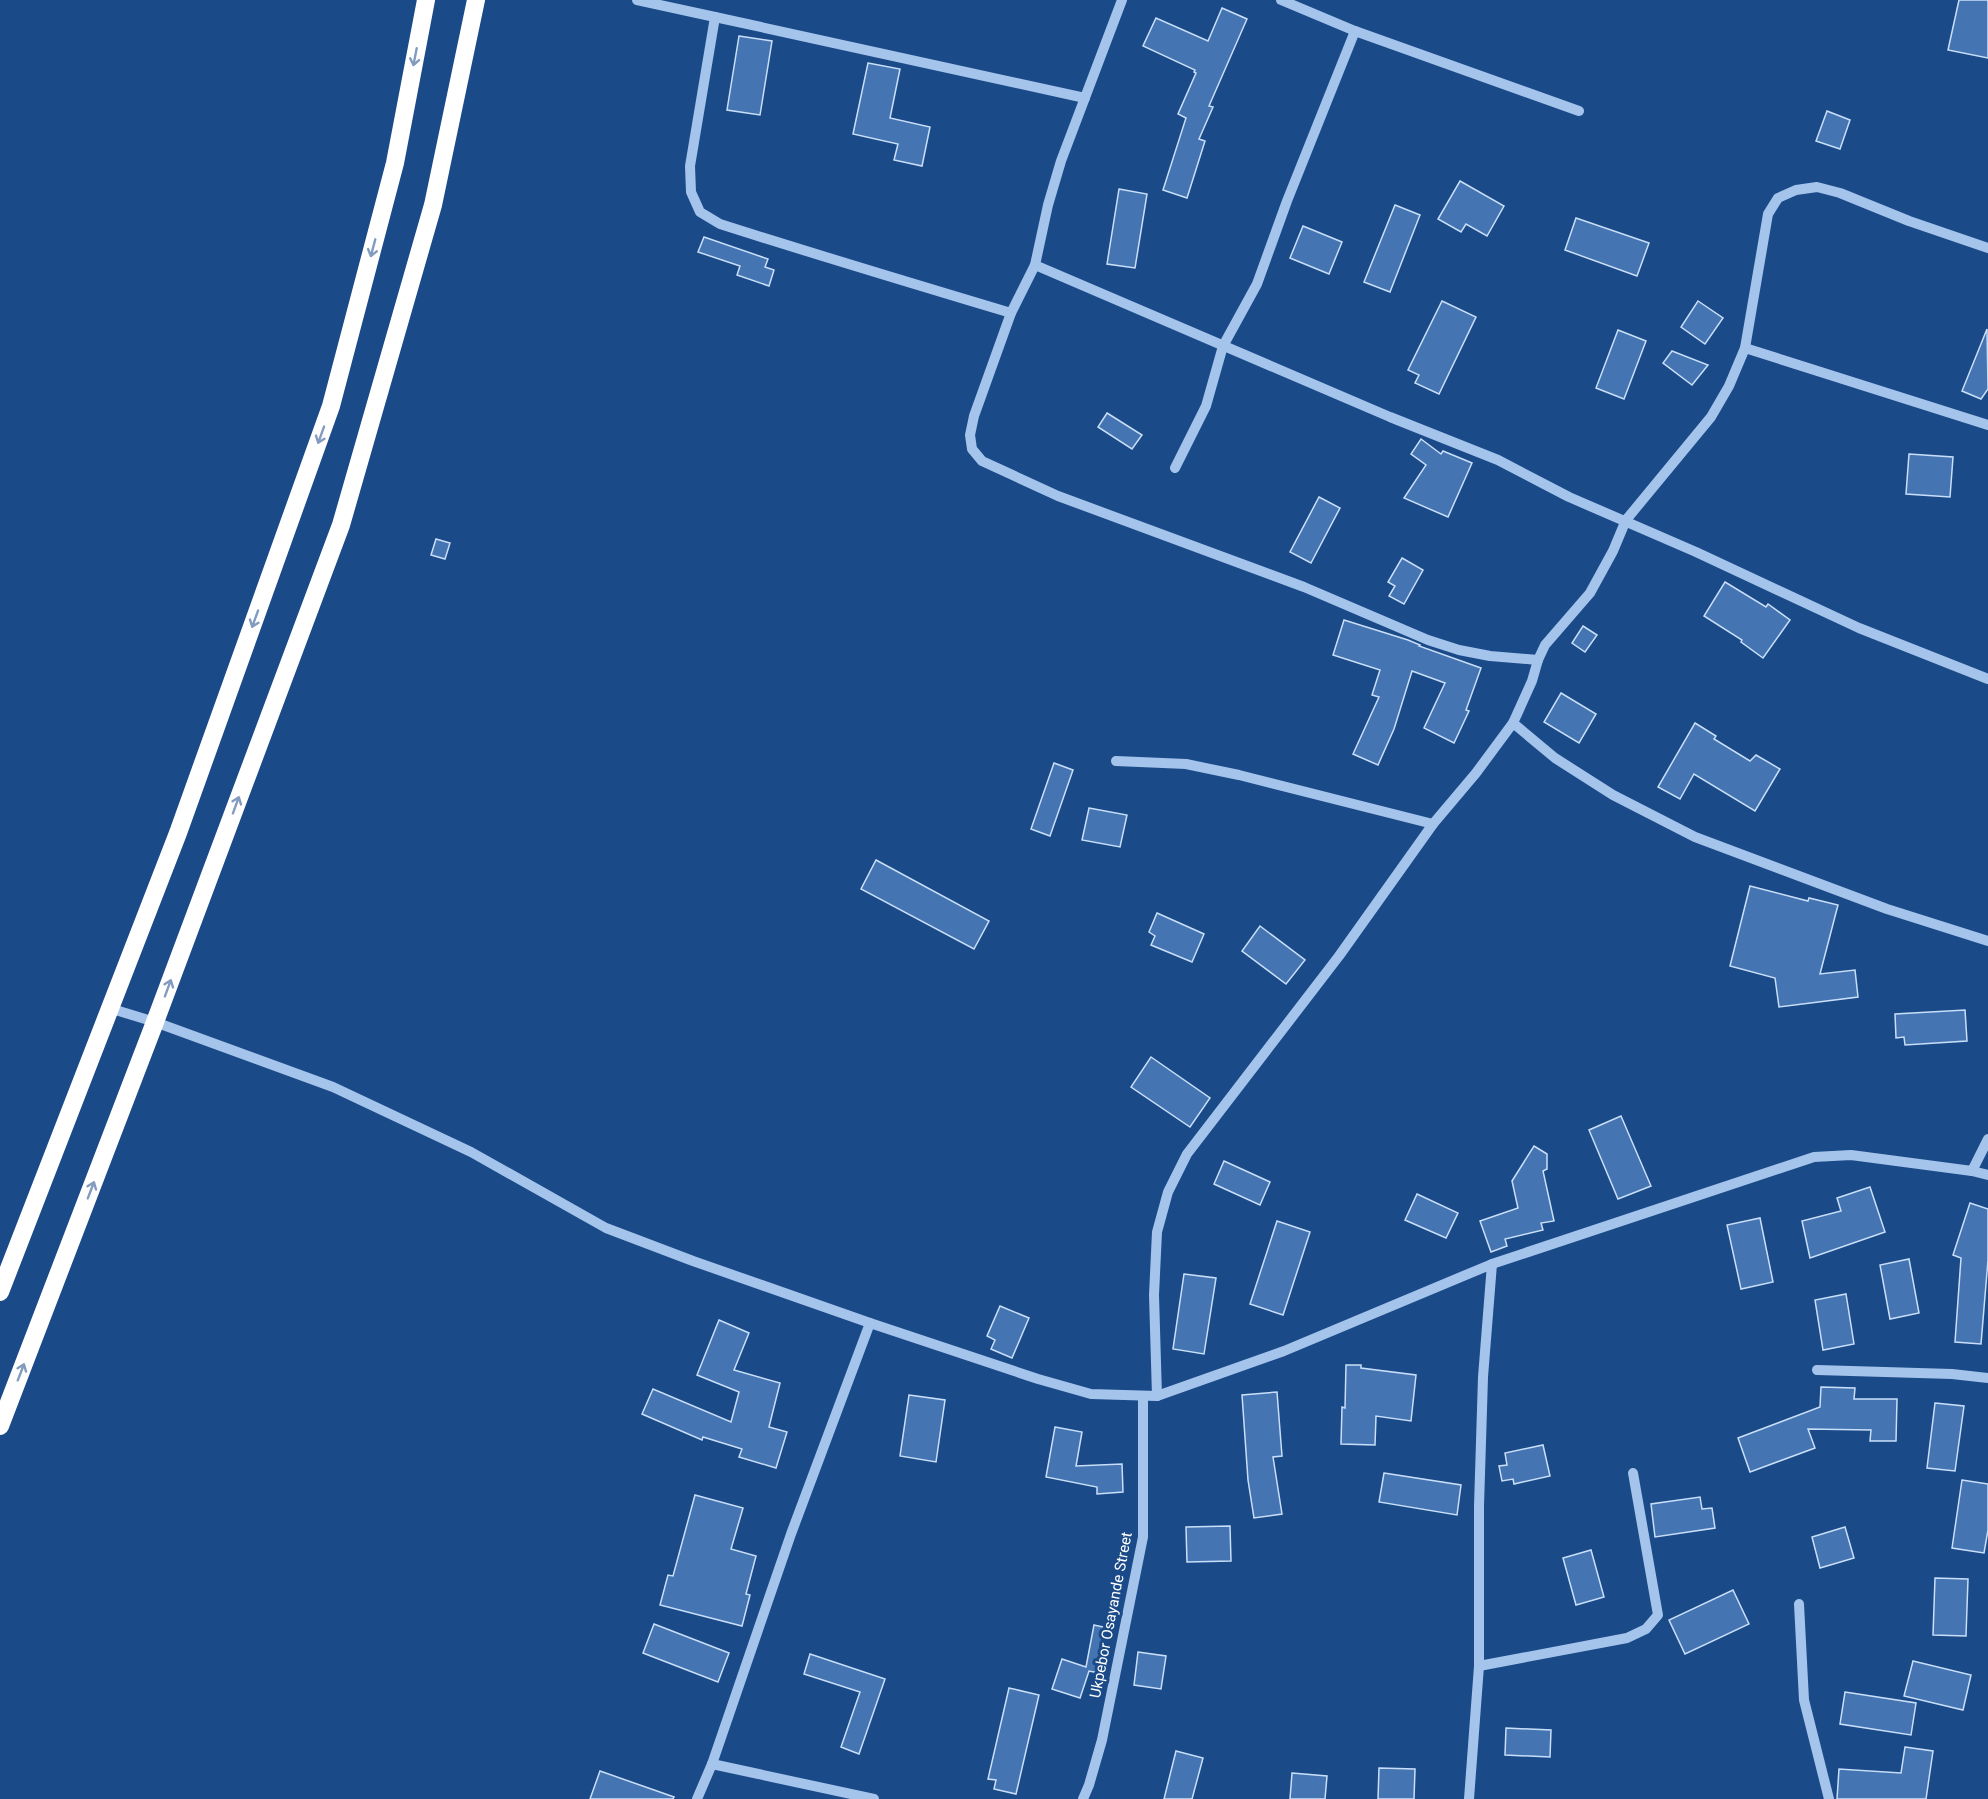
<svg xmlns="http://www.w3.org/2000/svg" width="1988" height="1799" font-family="Roboto,sans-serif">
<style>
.building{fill:#4474b1;stroke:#c9dff9;stroke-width:1.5}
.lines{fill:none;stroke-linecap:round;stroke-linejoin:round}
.minor{stroke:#a4c4ec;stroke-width:10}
.highway{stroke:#fff;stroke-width:18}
.oneway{stroke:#829bbe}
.labels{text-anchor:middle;stroke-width:6;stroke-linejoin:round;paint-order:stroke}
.street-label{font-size:15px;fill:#fff;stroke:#1b4a88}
</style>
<rect width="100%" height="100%" fill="#1b4a88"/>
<g class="building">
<path d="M 1959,0 L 1988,0 L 1988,58 L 1948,50 Z"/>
<path d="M 1222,8 L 1247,19 L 1209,106 L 1213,107 L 1199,139 L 1205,141 L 1187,198 L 1163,190 L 1186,118 L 1178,114 L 1196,73 L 1194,72 L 1195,70 L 1143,46 L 1156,18 L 1208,41 Z"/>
<path d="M 739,36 L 772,41 L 760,115 L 727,110 Z"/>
<path d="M 868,63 L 900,69 L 890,118 L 930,127 L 922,166 L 894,160 L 898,144 L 853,134 Z"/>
<path d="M 1827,111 L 1850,120 L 1840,149 L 1816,141 Z"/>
<path d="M 1460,181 L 1504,206 L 1487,236 L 1466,224 L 1461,232 L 1438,219 Z"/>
<path d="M 1119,189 L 1147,194 L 1135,268 L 1107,264 Z"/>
<path d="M 1395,205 L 1420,215 L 1390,292 L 1364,282 Z"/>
<path d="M 1576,218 L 1649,243 L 1637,276 L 1565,250 Z"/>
<path d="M 1303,226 L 1342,242 L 1329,274 L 1290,258 Z"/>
<path d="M 704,237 L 768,259 L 765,267 L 774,270 L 769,286 L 737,275 L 740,266 L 698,252 Z"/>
<path d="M 1442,301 L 1476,317 L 1439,394 L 1415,383 L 1419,375 L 1408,370 Z"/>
<path d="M 1698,301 L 1723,318 L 1705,344 L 1681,327 Z"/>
<path d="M 1987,329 L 1988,389 L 1981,399 L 1962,391 Z"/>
<path d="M 1618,330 L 1646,341 L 1624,399 L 1596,388 Z"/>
<path d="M 1672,351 L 1708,365 L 1692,385 L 1663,363 Z"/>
<path d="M 1107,413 L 1142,435 L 1132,449 L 1098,427 Z"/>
<path d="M 1421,439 L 1441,454 L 1443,451 L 1472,463 L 1448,517 L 1404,498 L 1426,465 L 1411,454 Z"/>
<path d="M 1909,454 L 1953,457 L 1950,497 L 1906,494 Z"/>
<path d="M 1319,497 L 1340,508 L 1311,563 L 1290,552 Z"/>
<path d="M 436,539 L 450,543 L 445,559 L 431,555 Z"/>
<path d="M 1402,558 L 1423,570 L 1404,604 L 1389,596 L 1395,586 L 1388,582 Z"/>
<path d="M 1725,582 L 1766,607 L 1768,604 L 1790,620 L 1763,658 L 1741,642 L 1742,640 L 1704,616 Z"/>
<path d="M 1344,620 L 1408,640 L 1420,645 L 1419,646 L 1481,668 L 1466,710 L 1469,711 L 1454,743 L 1424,728 L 1445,683 L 1412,671 L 1394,729 L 1378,765 L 1353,754 L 1379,697 L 1372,695 L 1380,670 L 1333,655 Z"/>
<path d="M 1583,626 L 1597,635 L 1585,652 L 1572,643 Z"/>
<path d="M 1561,693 L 1596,714 L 1579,743 L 1544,722 Z"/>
<path d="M 1695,723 L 1716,736 L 1714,739 L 1750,761 L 1756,755 L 1780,769 L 1755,811 L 1694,774 L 1680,799 L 1658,787 Z"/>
<path d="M 1054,763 L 1073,770 L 1050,836 L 1031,829 Z"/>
<path d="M 1089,808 L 1127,815 L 1120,847 L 1082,840 Z"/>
<path d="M 876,860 L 989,921 L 974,949 L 861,889 Z"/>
<path d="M 1750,886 L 1808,901 L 1809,898 L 1838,905 L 1820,974 L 1855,970 L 1858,997 L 1779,1007 L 1775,978 L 1730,966 Z"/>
<path d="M 1157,913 L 1204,934 L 1192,962 L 1151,945 L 1155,936 L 1149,932 Z"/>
<path d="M 1260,926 L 1305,960 L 1286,984 L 1242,951 Z"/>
<path d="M 1965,1010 L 1967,1041 L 1905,1045 L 1904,1037 L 1896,1038 L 1895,1014 Z"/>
<path d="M 1151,1057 L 1210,1098 L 1190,1127 L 1131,1087 Z"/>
<path d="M 1621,1116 L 1651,1186 L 1618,1199 L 1589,1130 Z"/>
<path d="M 1534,1146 L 1547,1154 L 1547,1169 L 1543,1171 L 1554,1221 L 1541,1223 L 1543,1230 L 1505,1239 L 1507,1246 L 1491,1252 L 1480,1221 L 1518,1208 L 1512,1181 Z"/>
<path d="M 1224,1161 L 1270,1182 L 1260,1205 L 1214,1184 Z"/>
<path d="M 1870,1187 L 1885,1232 L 1810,1258 L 1802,1221 L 1841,1211 L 1837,1198 Z"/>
<path d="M 1417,1194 L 1458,1213 L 1446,1238 L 1405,1220 Z"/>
<path d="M 1970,1203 L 1988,1209 L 1988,1260 L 1981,1344 L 1955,1342 L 1961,1258 L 1953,1255 Z"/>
<path d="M 1760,1218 L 1773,1282 L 1741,1289 L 1727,1225 Z"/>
<path d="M 1277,1221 L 1310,1232 L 1283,1315 L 1250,1304 Z"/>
<path d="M 1909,1259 L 1919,1313 L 1890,1319 L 1880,1265 Z"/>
<path d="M 1184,1274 L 1216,1278 L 1204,1354 L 1173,1349 Z"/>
<path d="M 1846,1294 L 1854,1344 L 1823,1350 L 1815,1300 Z"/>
<path d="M 1000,1306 L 1029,1318 L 1012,1358 L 991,1349 L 995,1340 L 987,1336 Z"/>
<path d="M 719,1320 L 749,1333 L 734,1370 L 780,1383 L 769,1427 L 787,1432 L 776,1468 L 739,1457 L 742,1449 L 703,1437 L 702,1440 L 642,1414 L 653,1389 L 731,1422 L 739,1392 L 697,1375 Z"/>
<path d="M 1346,1365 L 1361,1365 L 1361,1368 L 1416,1375 L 1411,1421 L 1376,1416 L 1375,1445 L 1341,1444 L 1342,1407 L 1345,1408 Z"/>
<path d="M 1821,1387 L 1855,1388 L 1854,1399 L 1897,1399 L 1896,1441 L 1870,1441 L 1871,1430 L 1808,1429 L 1815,1448 L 1750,1472 L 1738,1438 L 1820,1407 Z"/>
<path d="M 1277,1392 L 1282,1456 L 1273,1457 L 1282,1514 L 1254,1518 L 1248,1480 L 1242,1395 Z"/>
<path d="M 909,1395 L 945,1400 L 936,1462 L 900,1456 Z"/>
<path d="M 1935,1403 L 1964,1406 L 1955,1471 L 1927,1468 Z"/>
<path d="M 1055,1427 L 1082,1432 L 1076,1466 L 1122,1464 L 1123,1492 L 1097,1494 L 1097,1487 L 1046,1477 Z"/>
<path d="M 1543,1445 L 1550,1476 L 1514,1484 L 1513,1479 L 1502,1481 L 1499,1466 L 1507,1465 L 1505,1453 Z"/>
<path d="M 1384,1473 L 1461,1485 L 1457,1515 L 1379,1502 Z"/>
<path d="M 1962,1480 L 1988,1484 L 1988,1530 L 1984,1553 L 1952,1548 Z"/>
<path d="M 695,1495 L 743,1508 L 731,1549 L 756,1556 L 746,1594 L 750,1595 L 742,1626 L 660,1605 L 668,1575 L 673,1576 Z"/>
<path d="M 1700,1497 L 1702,1509 L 1712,1508 L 1715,1528 L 1655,1537 L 1651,1504 Z"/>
<path d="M 1230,1526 L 1231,1561 L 1187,1562 L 1186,1527 Z"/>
<path d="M 1845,1527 L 1854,1558 L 1820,1568 L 1812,1537 Z"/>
<path d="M 1591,1550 L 1604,1597 L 1576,1605 L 1563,1558 Z"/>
<path d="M 1935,1578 L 1968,1579 L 1966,1636 L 1933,1635 Z"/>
<path d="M 1733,1590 L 1749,1624 L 1685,1654 L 1669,1620 Z"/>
<path d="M 654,1624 L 729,1653 L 718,1682 L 643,1653 Z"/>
<path d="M 1094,1625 L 1108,1628 L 1099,1673 L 1089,1671 L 1080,1698 L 1052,1689 L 1062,1659 L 1086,1667 Z"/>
<path d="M 1138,1652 L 1166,1656 L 1161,1689 L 1134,1685 Z"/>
<path d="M 810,1654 L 885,1679 L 859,1754 L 841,1747 L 860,1692 L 804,1674 Z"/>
<path d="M 1913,1661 L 1971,1675 L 1963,1710 L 1904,1696 Z"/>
<path d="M 1009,1688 L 1039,1695 L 1016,1794 L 994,1789 L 996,1780 L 988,1779 Z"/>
<path d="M 1845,1692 L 1916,1703 L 1911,1735 L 1840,1724 Z"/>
<path d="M 1506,1728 L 1551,1730 L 1550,1757 L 1505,1755 Z"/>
<path d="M 1905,1747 L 1933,1751 L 1926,1799 L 1837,1799 L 1839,1769 L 1901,1773 Z"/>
<path d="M 1176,1751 L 1203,1758 L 1192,1799 L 1164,1799 Z"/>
<path d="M 1379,1768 L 1415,1769 L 1414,1799 L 1378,1799 Z"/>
<path d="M 600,1771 L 674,1797 L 673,1799 L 590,1799 Z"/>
<path d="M 1292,1773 L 1327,1776 L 1325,1799 L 1290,1799 Z"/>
</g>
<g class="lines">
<g class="minor">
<path d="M 637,0 L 715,17 L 690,166 L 691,192 L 700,212 L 720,224 C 817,255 914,284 1011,313 L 1035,265"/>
<path d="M 1122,0 L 1061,161 L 1048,205 L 1035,265 L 1390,417 L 1498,460 L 1569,497 L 1696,552 L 1859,628 L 1988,679"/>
<path d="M 1281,0 L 1355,31 L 1579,111"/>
<path d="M 715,17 L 1085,98"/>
<path d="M 1011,313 L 974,416 L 970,435 L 972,449 L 982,461 L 1058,496 L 1304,587 L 1428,640 L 1459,650 L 1490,656 L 1538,660"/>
<path d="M 1745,348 L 1988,425"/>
<path d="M 1175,468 L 1206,406 L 1223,346 L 1257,284 L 1287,201 L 1355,31"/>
<path d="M 1513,723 L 1555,758 L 1613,795 L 1695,837 L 1887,909 L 1988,941"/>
<path d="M 1116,761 L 1186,764 L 1239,775 L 1433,824"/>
<path d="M 109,1008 L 155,1022 L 333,1087 L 471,1152 L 606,1228 L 693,1261 L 870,1323 L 791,1534 L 712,1764 L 697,1799"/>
<path d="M 1972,1171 L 1988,1175"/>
<path d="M 1492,1264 L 1814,1157 L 1851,1155 L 1972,1171 L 1988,1139"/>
<path d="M 870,1323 L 1038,1379 L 1091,1394 L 1157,1396 L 1284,1351 L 1492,1264 L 1483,1377 L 1479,1506 L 1479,1666 L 1469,1799"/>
<path d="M 1817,1370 L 1952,1374 L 1988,1378"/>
<path d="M 1157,1396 L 1154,1295 L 1157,1232 L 1168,1192 L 1187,1154 L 1339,956 L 1433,824 L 1476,773 L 1513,723 L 1532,681 L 1538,660 L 1545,645 L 1590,593 L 1613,551 L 1626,520 L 1711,417 L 1729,386 L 1745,348 L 1768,214 L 1778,198 L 1796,190 L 1817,187 L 1840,193 L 1909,221 L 1988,248"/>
<path d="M 1799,1604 L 1804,1700 L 1829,1799"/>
<path d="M 1479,1666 L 1627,1638 L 1646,1629 L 1658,1615 L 1633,1473"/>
<path d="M 712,1764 L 874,1799"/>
<path d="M 1083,1799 L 1089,1785 L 1102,1740 L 1143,1537 L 1143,1396"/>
</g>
<g class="highway">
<path d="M 0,1292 L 178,833 L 331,406 L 395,163 L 426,0"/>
<path d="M 0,1426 L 155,1022 L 341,525 L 433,205 L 476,0"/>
</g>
</g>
<defs><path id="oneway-shaft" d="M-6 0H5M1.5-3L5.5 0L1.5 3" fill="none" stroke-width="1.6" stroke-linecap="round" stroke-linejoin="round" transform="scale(1.5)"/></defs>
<g class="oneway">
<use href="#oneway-shaft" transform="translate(415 57) rotate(101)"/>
<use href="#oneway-shaft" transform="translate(373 248) rotate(105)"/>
<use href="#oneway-shaft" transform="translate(321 435) rotate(110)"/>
<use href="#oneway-shaft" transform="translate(255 619) rotate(110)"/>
<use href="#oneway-shaft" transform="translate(236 805) rotate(-70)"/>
<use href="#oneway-shaft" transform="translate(168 988) rotate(-70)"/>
<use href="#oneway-shaft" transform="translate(91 1190) rotate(-69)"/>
<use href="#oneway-shaft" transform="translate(21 1372) rotate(-69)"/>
</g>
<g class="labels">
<g class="street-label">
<text transform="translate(1111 1615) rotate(-79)" y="5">Ukpebor Osayande Street</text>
</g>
</g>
</svg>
